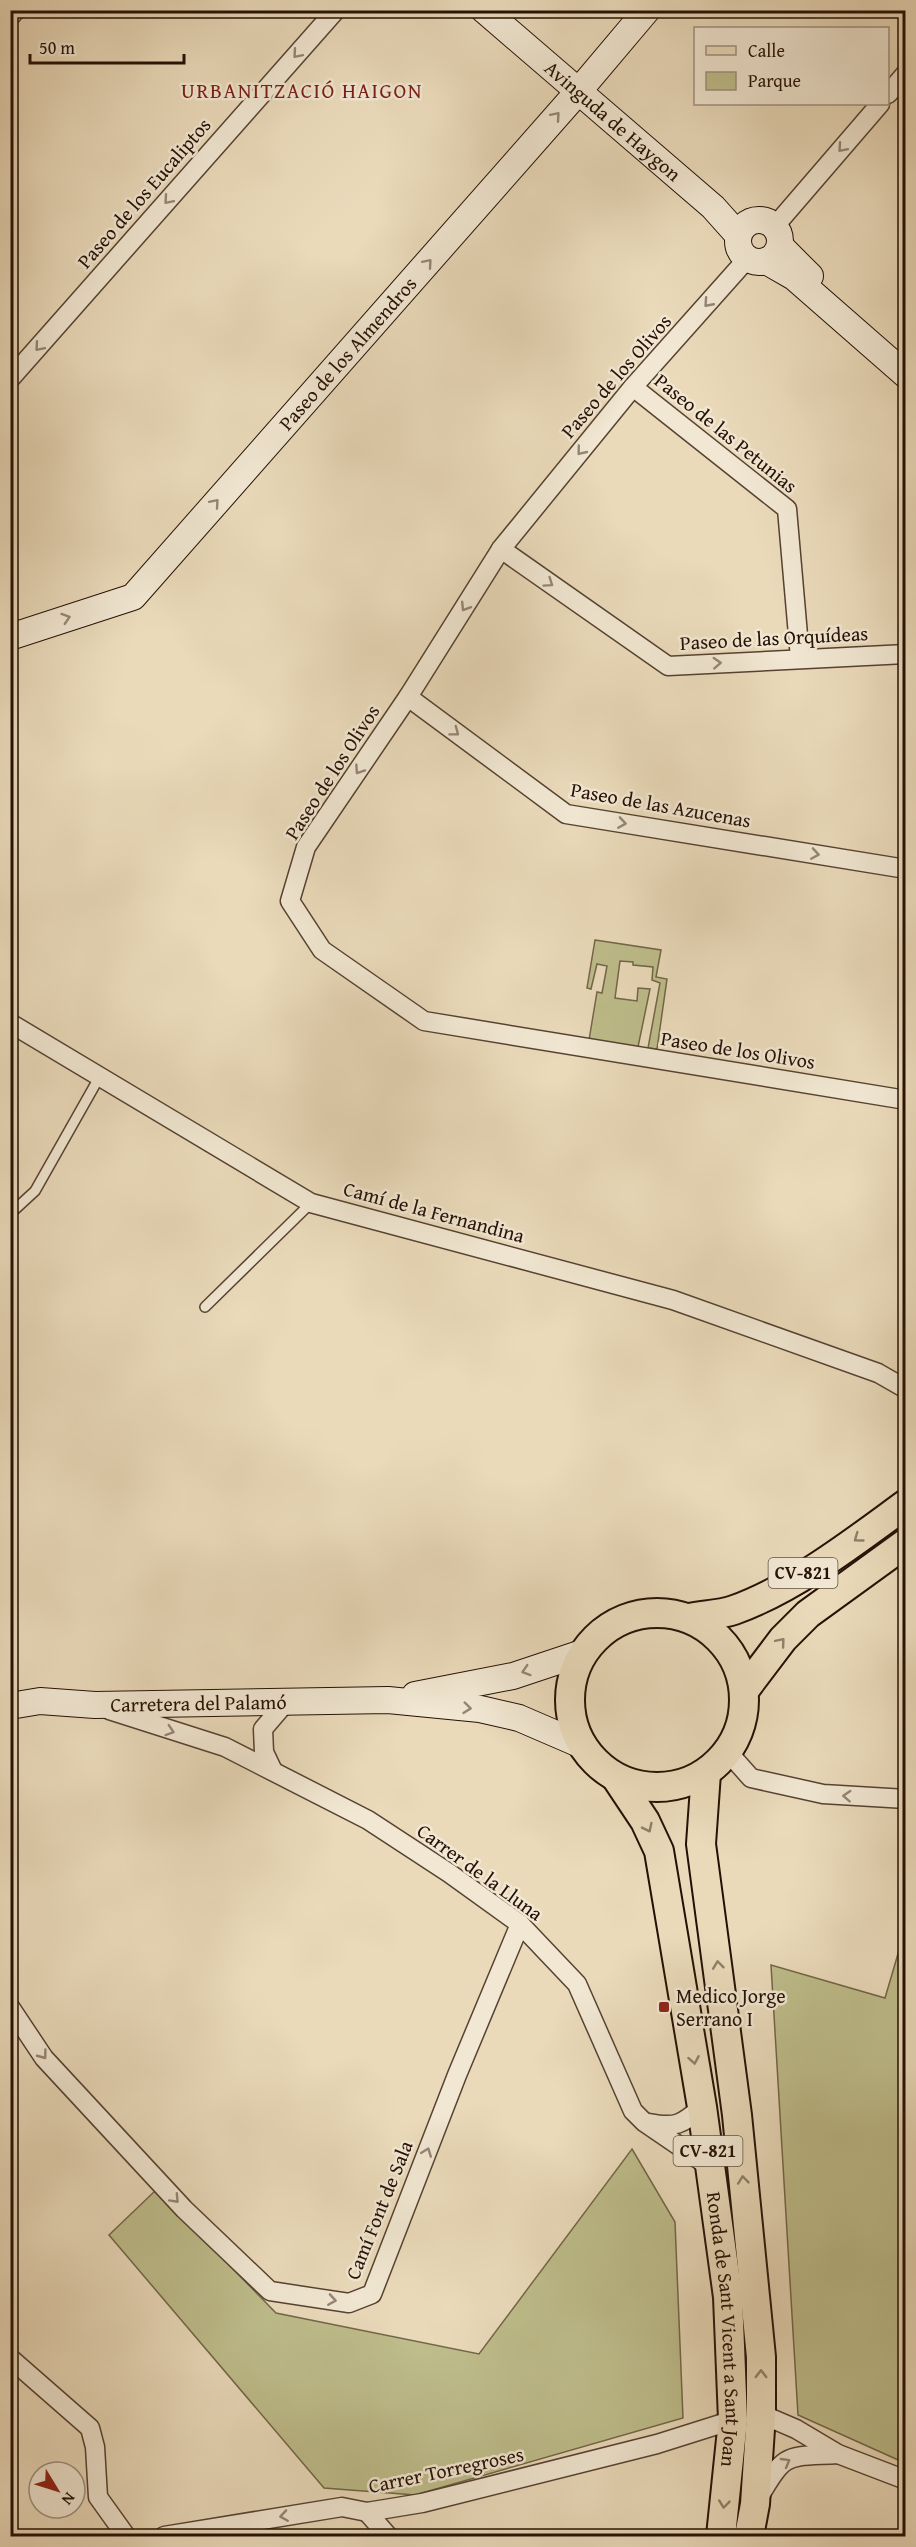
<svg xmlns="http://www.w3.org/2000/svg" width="916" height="2547" font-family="'Gentium Book Plus',serif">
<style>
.green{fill:#bebd8b;stroke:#726648;stroke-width:1.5}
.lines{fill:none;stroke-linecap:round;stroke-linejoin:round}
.lane-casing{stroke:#564232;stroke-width:12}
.street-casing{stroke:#564232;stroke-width:21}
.secondary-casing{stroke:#251005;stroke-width:28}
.primary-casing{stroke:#251005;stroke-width:32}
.lane{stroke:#f1e7d2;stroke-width:9}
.street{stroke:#f1e7d2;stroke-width:18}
.secondary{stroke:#f1e7d2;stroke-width:26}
.primary{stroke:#eadaba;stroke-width:28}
.oneway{stroke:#958676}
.oneway2{stroke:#917f69}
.poi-dot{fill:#8f2418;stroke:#f1e7d2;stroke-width:2}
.labels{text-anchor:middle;stroke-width:5;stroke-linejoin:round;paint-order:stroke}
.shield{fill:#f1e7d2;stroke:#625042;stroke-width:1.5}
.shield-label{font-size:18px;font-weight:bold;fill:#251005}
.street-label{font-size:20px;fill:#251005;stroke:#f1e7d2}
.poi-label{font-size:20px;fill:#251005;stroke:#f1e7d2;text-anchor:start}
.neighbourhood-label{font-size:21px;letter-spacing:1.5px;fill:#7a1f14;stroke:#f1e7d2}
</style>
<rect width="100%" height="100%" fill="#eadaba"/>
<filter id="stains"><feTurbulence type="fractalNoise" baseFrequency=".00333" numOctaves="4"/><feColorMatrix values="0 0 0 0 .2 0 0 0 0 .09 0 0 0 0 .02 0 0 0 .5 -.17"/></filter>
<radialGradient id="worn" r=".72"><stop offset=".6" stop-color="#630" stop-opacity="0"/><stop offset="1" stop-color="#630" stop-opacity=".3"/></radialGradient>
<g class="green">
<path d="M 595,940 L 661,950 L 656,977 L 667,979 L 657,1049 L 648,1048 L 660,983 L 652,980 L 653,967 L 633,965 L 633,962 L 620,961 L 615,998 L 637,1001 L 638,988 L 650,989 L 638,1047 L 589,1040 L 597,992 L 602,993 L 607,966 L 597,964 L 591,989 L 587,988 Z"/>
<path d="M 905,1930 L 905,2463 L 798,2415 L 771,1965 L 885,1998 Z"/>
<path d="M 632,2149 L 675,2222 L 683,2418 L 415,2495 L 324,2488 L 109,2235 L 156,2190 L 276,2313 L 479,2354 Z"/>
</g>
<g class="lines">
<g class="lane-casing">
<g id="lane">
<path d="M 10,1214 L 35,1191 L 100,1076"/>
<path d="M 205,1307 L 311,1203"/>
</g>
</g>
<g class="street-casing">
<g id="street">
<path d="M 10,17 L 16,10"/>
<path d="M 888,94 L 906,73"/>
<path d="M 775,226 L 880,104"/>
<path d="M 747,259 L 633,387 L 501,549 L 408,697 L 306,847 L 290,901 L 322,950 L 424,1021 L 906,1100"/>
<path d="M 10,379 L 336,10"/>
<path d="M 633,387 L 787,509 L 800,658"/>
<path d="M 501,549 L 668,666 L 906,654"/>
<path d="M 408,697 L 566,814 L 906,869"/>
<path d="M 10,1023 L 311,1203 L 673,1300 L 878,1373 L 906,1389"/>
<path d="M 109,1710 L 225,1747 L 368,1820 L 449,1873 L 520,1924 L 577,1984 L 633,2111 L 644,2122 L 710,2167"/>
<path d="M 727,1751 L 751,1778 L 823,1794 L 906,1799"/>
<path d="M 273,1771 L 264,1752 L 263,1729 L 287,1701"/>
<path d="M 10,2007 L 44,2058 L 184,2209 L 270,2291 L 349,2303 L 372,2294 L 457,2075 L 520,1924"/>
<path d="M 649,2123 C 676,2128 681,2125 702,2107"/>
<path d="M 10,2358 L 90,2428 L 95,2447 L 98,2497 L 126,2536"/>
<path d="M 761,2414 L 796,2429 L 838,2454 L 906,2480"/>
<path d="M 759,2497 C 786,2451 786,2457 838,2454"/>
<path d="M 367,2512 L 388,2536"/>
<path d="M 164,2536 L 342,2507 L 367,2512 L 422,2503 L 657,2444 L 733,2420"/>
</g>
</g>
<g class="secondary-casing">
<g id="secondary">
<path id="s1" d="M 484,10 L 713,207 L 738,235"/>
<circle cx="759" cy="241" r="21"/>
<path d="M 780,246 L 810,276"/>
<path d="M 766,261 L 794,277 L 906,375"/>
<path id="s2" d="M 10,637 L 133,597 L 577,93 L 647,10"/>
<path d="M 415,1695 L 513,1676 L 582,1653"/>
<path id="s3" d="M 10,1706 L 40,1701 L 95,1705 L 388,1700 L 480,1709 L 519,1718 L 584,1746"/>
</g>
</g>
<g class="primary-casing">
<g id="primary">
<circle cx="657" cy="1700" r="87"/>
<path d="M 689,1618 C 703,1615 720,1615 734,1610 C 795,1588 854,1542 906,1504"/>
<path d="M 746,1688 L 783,1639 L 808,1614 L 906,1543"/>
<path d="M 706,1773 L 701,1844 L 737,2115 L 761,2357 L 761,2414 L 755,2504 L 749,2536"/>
<path id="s4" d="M 617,1779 L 645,1821 L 659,1851 L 702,2107 L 728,2297 L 733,2420 L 721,2536"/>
</g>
</g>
<use href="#lane" class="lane"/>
<use href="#street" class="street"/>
<use href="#secondary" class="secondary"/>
<use href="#primary" class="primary"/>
</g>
<defs><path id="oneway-chevron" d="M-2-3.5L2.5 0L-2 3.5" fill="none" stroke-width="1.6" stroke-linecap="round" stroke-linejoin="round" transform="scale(1.5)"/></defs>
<g class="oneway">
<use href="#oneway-chevron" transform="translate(297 54) rotate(131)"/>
<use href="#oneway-chevron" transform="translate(556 116) rotate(-49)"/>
<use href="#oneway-chevron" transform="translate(842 148) rotate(131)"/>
<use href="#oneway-chevron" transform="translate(168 200) rotate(131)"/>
<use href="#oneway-chevron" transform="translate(428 263) rotate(-49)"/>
<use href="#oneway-chevron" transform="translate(708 303) rotate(132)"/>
<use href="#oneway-chevron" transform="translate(39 347) rotate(131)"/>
<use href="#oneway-chevron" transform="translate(581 451) rotate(129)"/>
<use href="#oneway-chevron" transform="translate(215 503) rotate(-49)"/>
<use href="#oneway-chevron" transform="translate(549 583) rotate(35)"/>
<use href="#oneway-chevron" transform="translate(465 607) rotate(122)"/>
<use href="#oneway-chevron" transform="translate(66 618) rotate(-18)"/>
<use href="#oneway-chevron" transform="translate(717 663) rotate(-3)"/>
<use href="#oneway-chevron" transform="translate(455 732) rotate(37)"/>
<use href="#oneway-chevron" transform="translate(359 770) rotate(124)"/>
<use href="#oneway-chevron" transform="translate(622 823) rotate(9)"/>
<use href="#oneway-chevron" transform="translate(815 854) rotate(9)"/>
<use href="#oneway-chevron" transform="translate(526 1671) rotate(162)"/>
<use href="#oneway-chevron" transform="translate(467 1708) rotate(6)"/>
<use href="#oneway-chevron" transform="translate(170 1731) rotate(18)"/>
<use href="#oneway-chevron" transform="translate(847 1796) rotate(-177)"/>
<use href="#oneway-chevron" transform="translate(43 2055) rotate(53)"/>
<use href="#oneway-chevron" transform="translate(427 2152) rotate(-69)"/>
<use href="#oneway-chevron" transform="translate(175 2199) rotate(47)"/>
<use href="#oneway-chevron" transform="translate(332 2300) rotate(9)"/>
<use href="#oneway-chevron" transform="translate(786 2462) rotate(-30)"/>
<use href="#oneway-chevron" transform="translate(284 2516) rotate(171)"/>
</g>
<g class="oneway2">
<use href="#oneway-chevron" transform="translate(858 1538) rotate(144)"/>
<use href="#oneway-chevron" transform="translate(781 1642) rotate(-50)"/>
<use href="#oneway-chevron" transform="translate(648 1828) rotate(64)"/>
<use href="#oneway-chevron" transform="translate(718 1965) rotate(-97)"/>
<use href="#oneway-chevron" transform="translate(694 2060) rotate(80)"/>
<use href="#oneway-chevron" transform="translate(743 2180) rotate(-96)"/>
<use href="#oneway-chevron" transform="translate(761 2374) rotate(-90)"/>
<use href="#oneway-chevron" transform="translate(724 2504) rotate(96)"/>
</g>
<rect class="poi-dot" x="658" y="2001" width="12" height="12" rx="3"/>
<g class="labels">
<g class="shield">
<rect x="768.5" y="1558" width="69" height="30" rx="4.5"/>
<rect x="673.5" y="2136" width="69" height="30" rx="4.5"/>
</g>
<g class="shield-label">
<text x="803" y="1579">CV-821</text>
<text x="708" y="2157">CV-821</text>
</g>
<g class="street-label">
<text dy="7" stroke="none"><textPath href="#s1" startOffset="170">Avinguda de Haygon</textPath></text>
<text transform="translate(144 193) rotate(-49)" y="7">Paseo de los Eucaliptos</text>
<text dy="7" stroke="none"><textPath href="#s2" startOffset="454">Paseo de los Almendros</textPath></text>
<text transform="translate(616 376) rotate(-49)" y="7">Paseo de los Olivos</text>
<text transform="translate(726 433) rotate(39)" y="7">Paseo de las Petunias</text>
<text transform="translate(774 638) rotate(-3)" y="7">Paseo de las Orquídeas</text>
<text transform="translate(332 772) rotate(-57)" y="7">Paseo de los Olivos</text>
<text transform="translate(661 805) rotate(10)" y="7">Paseo de las Azucenas</text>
<text transform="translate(738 1050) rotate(9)" y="7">Paseo de los Olivos</text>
<text transform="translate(434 1212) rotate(15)" y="7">Camí de la Fernandina</text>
<text dy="7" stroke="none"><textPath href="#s3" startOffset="189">Carretera del Palamó</textPath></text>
<text transform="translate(480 1872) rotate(36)" y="7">Carrer de la Lluna</text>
<text transform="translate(379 2210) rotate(-68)" y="7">Camí Font de Sala</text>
<text dy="7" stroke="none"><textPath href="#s4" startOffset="567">Ronda de Sant Vicent a Sant Joan</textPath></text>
<text transform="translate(446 2470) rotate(-12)" y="7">Carrer Torregroses</text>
</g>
<g class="poi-label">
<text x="676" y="2003">Medico Jorge<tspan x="676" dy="23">Serrano I</tspan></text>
</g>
<g class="neighbourhood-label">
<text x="302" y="98">URBANITZACIÓ HAIGON</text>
</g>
</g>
<rect width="916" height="2547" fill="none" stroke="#eadaba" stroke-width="36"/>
<rect x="12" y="12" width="892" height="2523" fill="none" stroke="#251005" stroke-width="3"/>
<rect x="18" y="18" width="880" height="2511" fill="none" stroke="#251005" stroke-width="1.5"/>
<rect x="694" y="27" width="195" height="78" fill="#f1e7d2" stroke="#9f9180" stroke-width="1.5"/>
<rect x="706" y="46" width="30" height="9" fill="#eadaba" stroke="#9f9180" stroke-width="1.5"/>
<text x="748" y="57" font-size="18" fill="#251005">Calle</text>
<rect x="706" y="72" width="30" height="18" fill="#bebd8b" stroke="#9f9180" stroke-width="1.5"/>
<text x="748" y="87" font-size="18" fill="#251005">Parque</text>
<g transform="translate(57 2490) rotate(128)"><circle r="28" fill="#f1e7d2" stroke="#9f9180" stroke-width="1.5"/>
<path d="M0-4.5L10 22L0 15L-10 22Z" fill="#8f2418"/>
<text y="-9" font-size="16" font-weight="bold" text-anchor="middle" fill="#251005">N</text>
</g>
<path d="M30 54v9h154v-9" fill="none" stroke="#251005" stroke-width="3"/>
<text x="39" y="54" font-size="18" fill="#251005" stroke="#f1e7d2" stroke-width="4.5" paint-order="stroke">50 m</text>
<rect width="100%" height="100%" filter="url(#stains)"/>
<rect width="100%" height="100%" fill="url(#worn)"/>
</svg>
